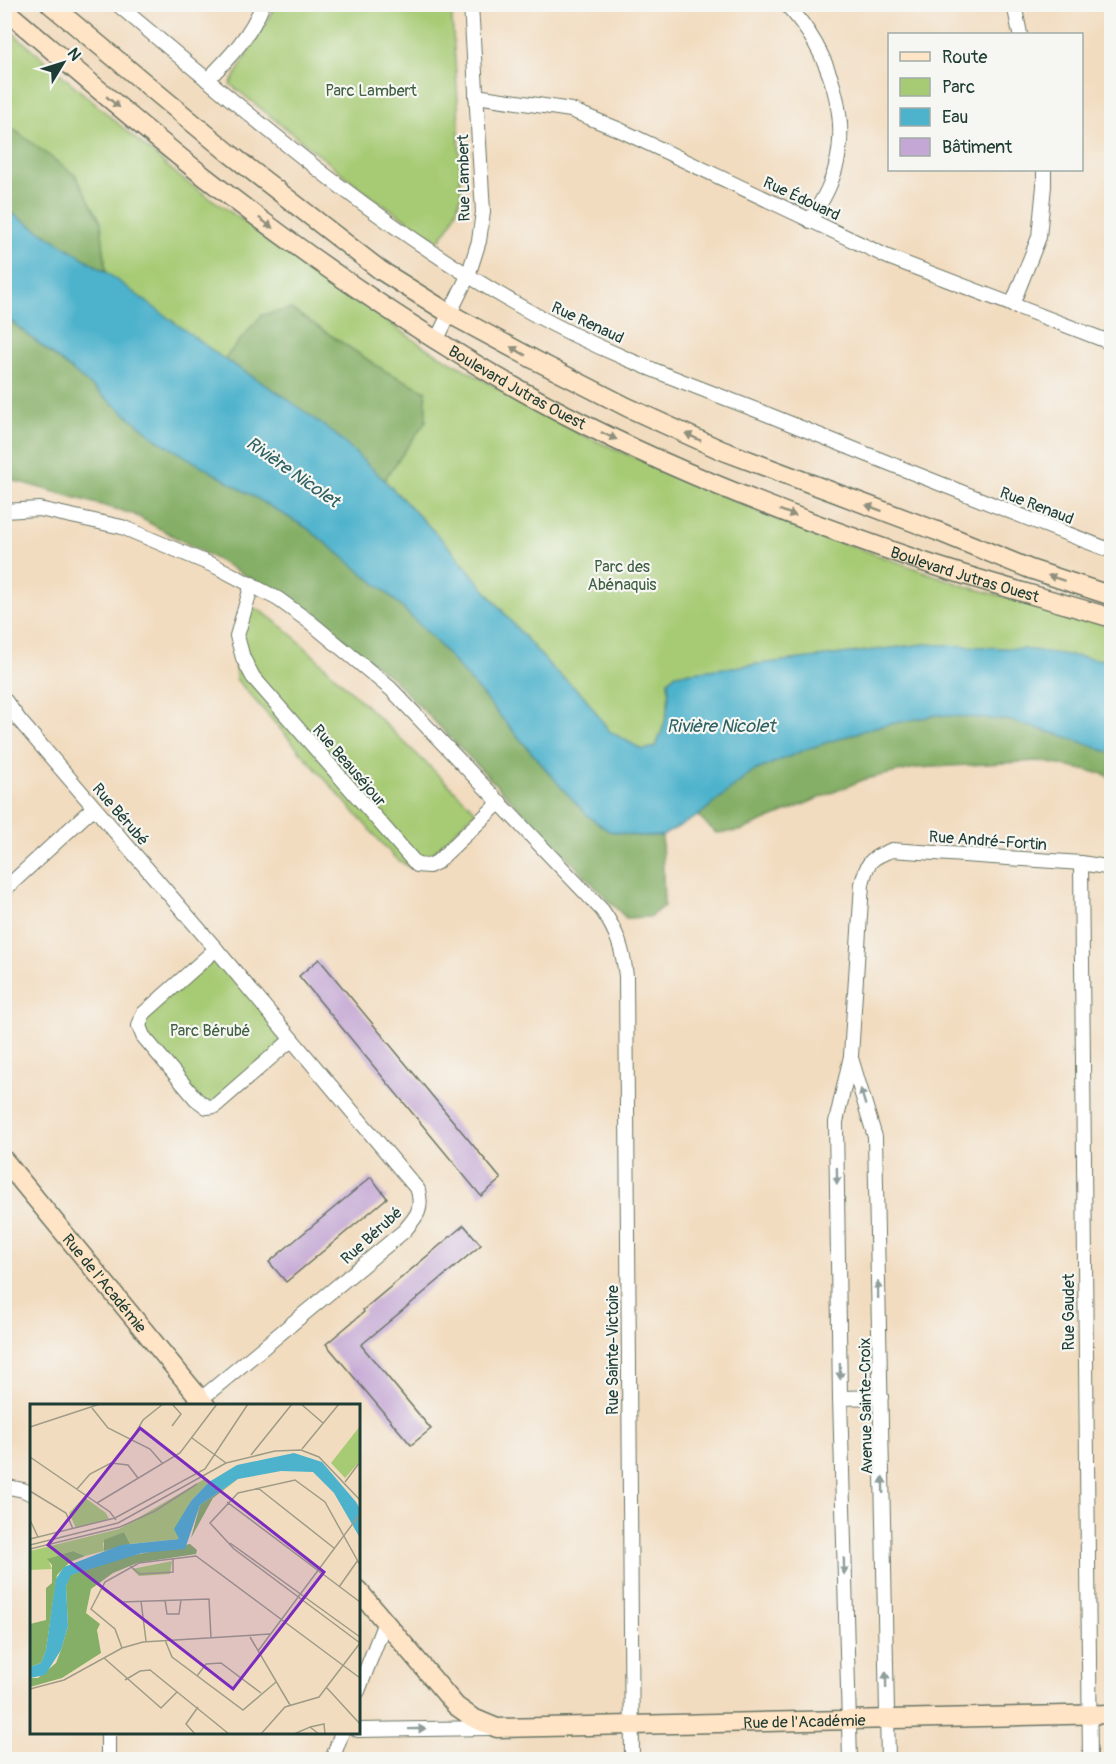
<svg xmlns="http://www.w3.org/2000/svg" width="1116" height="1764" font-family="Pangolin,sans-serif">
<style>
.green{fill:#a7cb74;stroke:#638454;stroke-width:1.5}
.forest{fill:#85af66;stroke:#52764d;stroke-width:1.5}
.water{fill:#4db2cc;stroke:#367880;stroke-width:1.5}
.building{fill:#c4a7d4}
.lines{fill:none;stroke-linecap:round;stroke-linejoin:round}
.street-casing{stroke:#697565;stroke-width:16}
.secondary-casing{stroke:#697565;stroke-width:21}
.street{stroke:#fff;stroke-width:14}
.secondary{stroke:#ffe4c6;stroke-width:18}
.oneway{fill:#8f907d}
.oneway2{fill:#8f9e9a}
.labels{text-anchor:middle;stroke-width:4.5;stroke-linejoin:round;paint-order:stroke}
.park-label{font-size:16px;fill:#416044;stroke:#f6f6f2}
.street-label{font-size:16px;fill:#1f3d34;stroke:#f6f6f2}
.water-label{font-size:18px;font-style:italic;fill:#2d6062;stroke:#f6f6f2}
.inset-road{fill:none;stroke:#9e9c87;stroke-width:1.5}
.view{fill:#7b2cbf;fill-opacity:0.15;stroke:#7b2cbf;stroke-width:3}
.inset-edge{fill:none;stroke:#1f3d34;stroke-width:3}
</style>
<rect width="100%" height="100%" fill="#f6f6f2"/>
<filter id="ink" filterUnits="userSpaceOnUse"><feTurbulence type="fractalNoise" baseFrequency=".0167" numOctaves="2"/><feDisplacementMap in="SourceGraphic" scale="12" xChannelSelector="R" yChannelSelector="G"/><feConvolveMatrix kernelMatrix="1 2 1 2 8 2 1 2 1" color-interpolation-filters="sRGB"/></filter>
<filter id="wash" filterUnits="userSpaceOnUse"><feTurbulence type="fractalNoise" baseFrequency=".008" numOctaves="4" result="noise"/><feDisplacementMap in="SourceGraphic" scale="24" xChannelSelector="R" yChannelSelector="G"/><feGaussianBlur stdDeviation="1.35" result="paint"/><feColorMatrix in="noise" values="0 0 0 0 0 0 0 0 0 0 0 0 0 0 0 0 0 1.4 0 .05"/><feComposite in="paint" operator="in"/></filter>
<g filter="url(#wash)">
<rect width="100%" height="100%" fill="#f2dcbf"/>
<g class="green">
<path d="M 276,5 L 451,5 L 458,102 L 461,196 L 452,222 L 439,241 L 372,197 L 230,84 Z"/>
<path d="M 5,26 L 180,177 L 423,346 L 578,433 L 784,522 L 965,586 L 1111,626 L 1111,661 L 925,644 L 676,674 L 668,681 C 671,703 665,728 655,747 L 643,750 L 609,731 L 584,696 L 553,669 L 515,626 L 451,549 L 384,480 L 399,457 L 426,391 L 262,315 L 224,359 L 106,272 L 101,222 L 76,176 L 5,123 Z"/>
<path d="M 245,606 L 261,611 L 289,632 L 476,811 L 422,864 L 409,867 L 394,857 L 236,679 C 235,660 232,621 245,606 Z"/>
<path d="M 216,949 L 291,1040 L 207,1107 L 143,1036 L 143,1014 Z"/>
</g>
<g class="forest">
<path d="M 5,123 L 76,176 L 101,222 L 106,272 L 5,209 Z"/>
<path d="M 291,309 L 385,371 L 426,391 L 426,421 L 384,480 L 336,435 L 282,395 L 224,359 L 262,315 Z"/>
<path d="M 4,316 L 159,441 L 307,528 L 386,592 L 435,640 L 562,788 L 588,816 L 609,831 L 637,836 L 662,836 L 664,906 L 649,917 L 626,918 L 394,680 L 305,608 L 133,514 L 5,478 Z"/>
<path d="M 937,715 L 1007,720 L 1067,737 L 1111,753 L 1111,779 L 1104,774 L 1039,761 L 916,768 L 865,779 L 740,831 L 716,833 L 698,816 L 752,772 L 807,749 L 875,727 Z"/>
</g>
<path class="water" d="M 5,209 L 106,272 L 224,359 L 282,395 L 336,435 L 384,480 L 451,549 L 515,626 L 553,669 L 584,696 L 609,731 L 643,750 L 655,747 C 665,728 671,703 668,681 L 676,674 L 925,644 L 1024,649 L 1111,661 L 1111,753 L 1067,737 L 1007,720 L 937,715 L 875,727 L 807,749 L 752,772 L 698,816 L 662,836 L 637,836 L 609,831 L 588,816 L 562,788 L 435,640 L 386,592 L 307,528 L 159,441 L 5,316 Z"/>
<g id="blocks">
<g class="building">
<path d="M 319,959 L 501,1179 L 481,1196 L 299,976 Z"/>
<path d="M 371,1177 L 387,1198 L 286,1282 L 269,1262 Z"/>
<path d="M 464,1225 L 481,1245 L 361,1345 L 431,1429 L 411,1445 L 326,1344 L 364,1312 L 363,1310 Z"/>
</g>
</g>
</g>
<g filter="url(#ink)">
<use href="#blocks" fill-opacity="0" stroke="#697565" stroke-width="1.5"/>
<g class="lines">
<g class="street-casing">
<g id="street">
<path d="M 117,4 C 249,115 381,230 532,313 C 607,355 690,384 769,415 C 883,461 997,507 1112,551"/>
<path d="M 786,4 C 829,50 856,123 830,184 C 825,197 817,209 810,221"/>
<path d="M 1014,4 L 1020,34"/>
<path d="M 207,80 C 230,57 251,35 263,4"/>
<path d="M 476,96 L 571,110 L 620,130 L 888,257 L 1112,343"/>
<path d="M 1012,305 L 1039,237 L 1044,186 L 1044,170"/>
<path d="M 436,341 L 468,276 L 479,241 L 483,212 L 471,4"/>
<path d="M 4,511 L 39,509 L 122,527 L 217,567 L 278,599 L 310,622 L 391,689 L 602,910 C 617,931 623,950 626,976 L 632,1760"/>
<path d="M 252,584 L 237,636 L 243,658 L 253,677 L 417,865 L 429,866 L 437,862 L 500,802"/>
<path d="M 4,699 L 20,721 L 216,949 L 418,1190 C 423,1210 417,1216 404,1231 L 201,1399"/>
<path d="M 1081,863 L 1090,1760"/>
<path d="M 4,890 L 93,808"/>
<path d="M 216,949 L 143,1014 L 139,1026 L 143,1036 L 196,1099 L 207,1107 L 215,1106 L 291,1040"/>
<path d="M 851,1058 L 875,1137 L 888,1760"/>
<path d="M 840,1398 L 881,1397"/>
<path d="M 4,1486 L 23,1490 L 32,1494"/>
<path d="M 358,1691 L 385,1622"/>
<path d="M 358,1730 L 491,1728"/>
<path d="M 108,1732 L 108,1760"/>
<path d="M 332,1760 L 342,1732"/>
<path d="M 850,1760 L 840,1398 L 836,1122 L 851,1056 L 862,884 C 867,862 870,858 892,850 L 1081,863 L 1112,868"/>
</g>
</g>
<g class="secondary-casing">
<g id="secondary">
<path d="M 50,4 L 229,153 L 380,270 L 450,314 L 533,359 L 627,407 L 721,450 L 937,531 L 1030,569 L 1112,596"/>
<path id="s1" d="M 4,9 C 70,65 134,121 201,174 C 302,253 408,327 520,390 C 644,460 780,513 915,559 C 979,581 1046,598 1112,618"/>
<path id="s2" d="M 4,1160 L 206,1406"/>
<path id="s3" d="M 358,1590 L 456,1706 L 473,1718 L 497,1728 L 1112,1714"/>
</g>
</g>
<use href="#street" class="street"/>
<use href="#secondary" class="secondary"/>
</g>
<defs><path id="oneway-solid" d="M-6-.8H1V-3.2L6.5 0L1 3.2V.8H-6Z" transform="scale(1.5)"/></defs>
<g class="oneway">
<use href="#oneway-solid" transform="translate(113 102) rotate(40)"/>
<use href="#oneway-solid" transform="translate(266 223) rotate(37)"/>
<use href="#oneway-solid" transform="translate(518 351) rotate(-151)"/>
<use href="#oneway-solid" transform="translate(609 436) rotate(25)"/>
<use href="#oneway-solid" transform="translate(693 437) rotate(-155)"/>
<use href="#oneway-solid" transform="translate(874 508) rotate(-160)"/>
<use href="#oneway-solid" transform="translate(788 513) rotate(21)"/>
<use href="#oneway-solid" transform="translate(1056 578) rotate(-162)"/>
</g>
<g class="oneway2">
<use href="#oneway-solid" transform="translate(863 1097) rotate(-106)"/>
<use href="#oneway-solid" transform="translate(837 1176) rotate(89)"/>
<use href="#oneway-solid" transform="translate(878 1290) rotate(-91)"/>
<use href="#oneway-solid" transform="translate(840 1371) rotate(89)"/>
<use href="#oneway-solid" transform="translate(883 1485) rotate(-91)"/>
<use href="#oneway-solid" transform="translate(844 1566) rotate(89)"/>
<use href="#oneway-solid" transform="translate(886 1680) rotate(-91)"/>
<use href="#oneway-solid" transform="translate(417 1729) rotate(-1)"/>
</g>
</g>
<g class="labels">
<g class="park-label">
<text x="371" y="96">Parc Lambert</text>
<text x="622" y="572">Parc des<tspan x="622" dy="18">Abénaquis</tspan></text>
<text x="210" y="1036">Parc Bérubé</text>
</g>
<g class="street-label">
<text transform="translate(463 178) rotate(-91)" y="6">Rue Lambert</text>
<text transform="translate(802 198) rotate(25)" y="6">Rue Édouard</text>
<text transform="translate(588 322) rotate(25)" y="6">Rue Renaud</text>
<text dy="6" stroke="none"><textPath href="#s1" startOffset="639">Boulevard Jutras Ouest</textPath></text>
<text transform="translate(1037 505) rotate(21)" y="6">Rue Renaud</text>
<text dy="6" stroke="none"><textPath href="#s1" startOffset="1125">Boulevard Jutras Ouest</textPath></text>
<text transform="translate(350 765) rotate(49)" y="6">Rue Beauséjour</text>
<text transform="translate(121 814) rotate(49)" y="6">Rue Bérubé</text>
<text transform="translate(988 840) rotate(4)" y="6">Rue André-Fortin</text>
<text transform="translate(371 1235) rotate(-42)" y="6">Rue Bérubé</text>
<text dy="6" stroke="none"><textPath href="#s2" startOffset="159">Rue de l'Académie</textPath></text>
<text transform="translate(1068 1312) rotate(-90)" y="6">Rue Gaudet</text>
<text transform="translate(612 1350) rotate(-90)" y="6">Rue Sainte-Victoire</text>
<text transform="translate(865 1406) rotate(-91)" y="6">Avenue Sainte-Croix</text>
<text dy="6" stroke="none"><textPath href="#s3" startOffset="506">Rue de l'Académie</textPath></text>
</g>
<g class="water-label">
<text transform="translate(293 472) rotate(35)" y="6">Rivière Nicolet</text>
<text x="721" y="732">Rivière Nicolet</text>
</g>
</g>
<g transform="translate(30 1404)">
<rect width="330" height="330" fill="#f2dcbf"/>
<path d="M 330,22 L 330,57 L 315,74 L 301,59 ZM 176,74 L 179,78 L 161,97 L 146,128 L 149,135 L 100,140 L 94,128 L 73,139 L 74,147 L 55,152 L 43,147 L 18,155 L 22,165 L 0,166 L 0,147 L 89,125 ZM 54,93 L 76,109 L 79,115 L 46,124 L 39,109 ZM 142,157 L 140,170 L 109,172 L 102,165 Z" fill="#a7cb74"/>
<path d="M 208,75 L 183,94 L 161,134 L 170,101 ZM 94,128 L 100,140 L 74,147 L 74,136 ZM 160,140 L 167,146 L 166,150 L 107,159 L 83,169 L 61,185 L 56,209 L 70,220 L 67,226 L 71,249 L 32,274 L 0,283 L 0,274 L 8,274 L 26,259 L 31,246 L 38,222 L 36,182 L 40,171 L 99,152 ZM 43,147 L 55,152 L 40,158 L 27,171 L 16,246 L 11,259 L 0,263 L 0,220 L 16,216 L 16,184 L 22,179 L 22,161 L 17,155 Z" fill="#85af66"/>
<path d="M 264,49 L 292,58 L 326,98 L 330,105 L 330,134 L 304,89 L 283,68 L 251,67 L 208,75 L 170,101 L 155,145 L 112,149 L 41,171 L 36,182 L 38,222 L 31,246 L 15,271 L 0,274 L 0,263 L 11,259 L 16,246 L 26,175 L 34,163 L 91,141 L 149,135 L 144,125 L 161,97 L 179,78 L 207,61 Z" fill="#4db2cc"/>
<path class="inset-road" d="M 271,0 L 293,19M 62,4 L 78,24 L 120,45 L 133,60M 142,22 L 151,10 L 142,0M 0,23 L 70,0M 162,34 L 196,59M 102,35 L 113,16 L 133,0M 272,45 L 309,0M 221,51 L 262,0M 0,53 L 80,108 L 86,116M 315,78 L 330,58M 228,84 L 304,144M 47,85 L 60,70 L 81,59 L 98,61 L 108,74M 0,87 L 36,109 L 43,125M 197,98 L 330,198M 67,99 L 150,49 L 187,0M 0,116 L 8,133M 0,135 L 85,114 L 175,65 L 218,0M 200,139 L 330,233M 0,141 L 88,119 L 196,59 L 245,47 L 271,46 L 289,53 L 330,96M 0,145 L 90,123 L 125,107 L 167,80M 330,161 L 295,98 L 265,76 L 208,89 L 180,119 L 204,145 L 330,239M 100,162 L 110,170 L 143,168 L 143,154M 309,183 L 328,156M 71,184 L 91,198 L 179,195 L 181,234M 135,196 L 137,210 L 149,210 L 151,196M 111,197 L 116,237M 220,233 L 260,301M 135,236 L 142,253 L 213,306 L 246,278M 92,244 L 85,225 L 61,205 L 75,178 L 109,159 L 166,152 L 330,274M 228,247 L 330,110M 74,254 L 131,304 L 147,288M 167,272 L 176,260 L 191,259 L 231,289M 95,276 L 110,267 L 120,266 L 199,330M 297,284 L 330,320M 0,285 L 34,276 L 92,244 L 113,238 L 240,230M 280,323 L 294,320 L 295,330M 165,330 L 156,320 L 168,303M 231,330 L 255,303 L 289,293 L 330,239M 264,330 L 280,323 L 289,330"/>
<path class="view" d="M 110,24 L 294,168 L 203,285 L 18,141 Z"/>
<rect width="330" height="330" class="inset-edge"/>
</g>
<rect width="1116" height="1764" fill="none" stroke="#f6f6f2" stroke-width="24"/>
<rect x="888" y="33" width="195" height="138" fill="#f6f6f2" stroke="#a0aca6" stroke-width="1.5"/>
<rect x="900" y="52" width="30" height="9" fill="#ffe4c6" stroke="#a0aca6" stroke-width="1.5"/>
<text x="942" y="63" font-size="18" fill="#1f3d34">Route</text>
<rect x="900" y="78" width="30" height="18" fill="#a7cb74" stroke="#a0aca6" stroke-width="1.5"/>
<text x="942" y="93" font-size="18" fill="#1f3d34">Parc</text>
<rect x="900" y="108" width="30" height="18" fill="#4db2cc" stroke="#a0aca6" stroke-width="1.5"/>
<text x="942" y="123" font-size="18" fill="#1f3d34">Eau</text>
<rect x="900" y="138" width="30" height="18" fill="#c4a7d4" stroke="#a0aca6" stroke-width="1.5"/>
<text x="942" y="153" font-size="18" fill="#1f3d34">Bâtiment</text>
<g transform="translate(63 63) rotate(52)" stroke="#f6f6f2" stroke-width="4.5" paint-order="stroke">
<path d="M0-4.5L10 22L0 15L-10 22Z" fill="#1f3d34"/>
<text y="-9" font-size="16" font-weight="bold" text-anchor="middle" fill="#1f3d34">N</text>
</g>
</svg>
